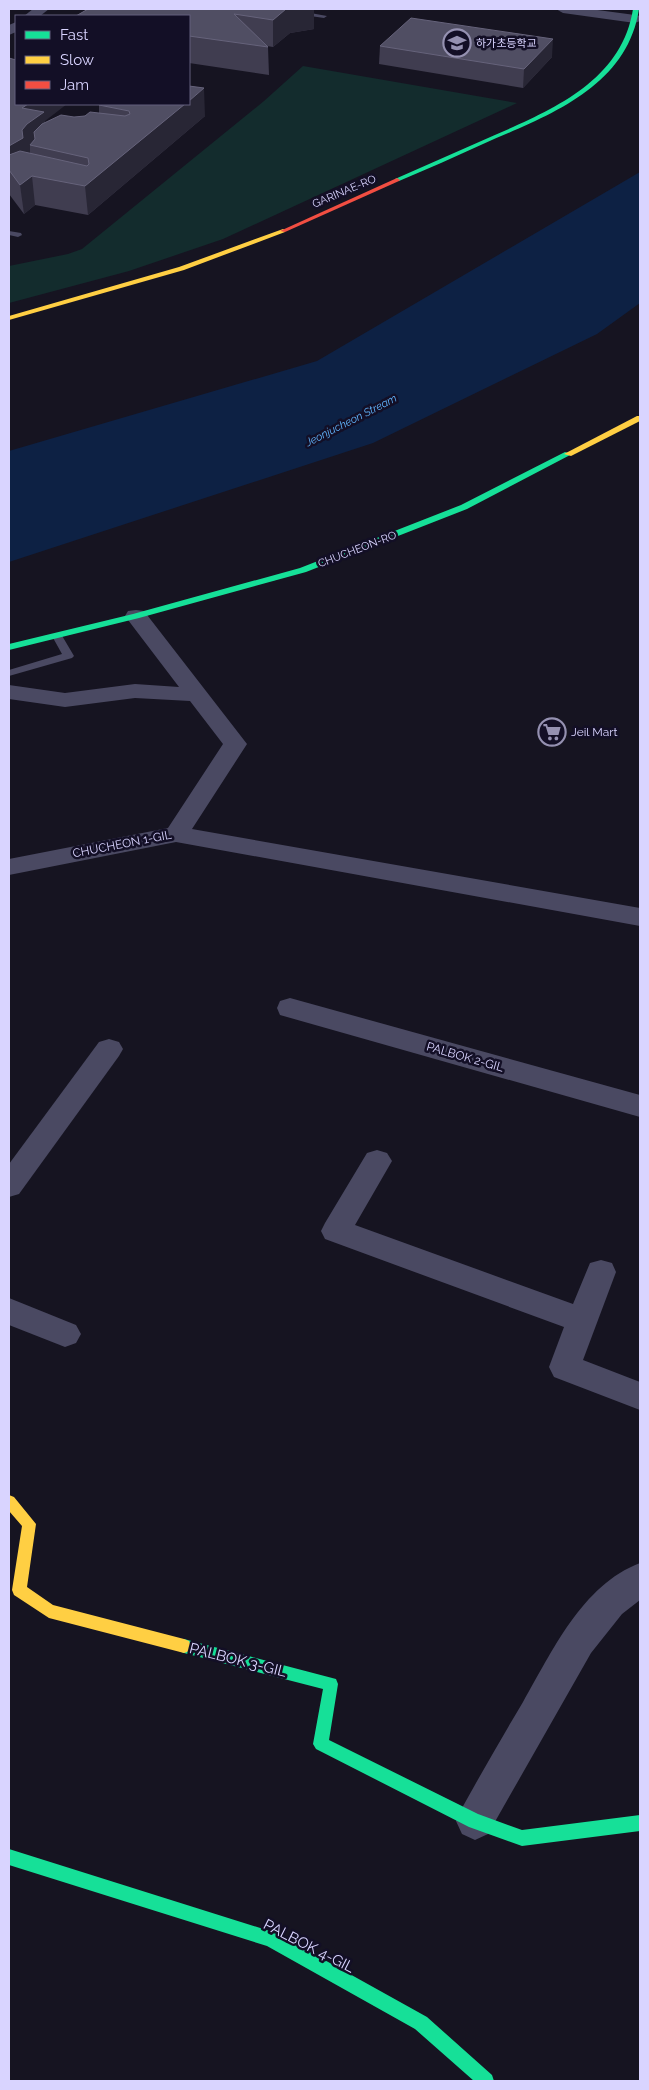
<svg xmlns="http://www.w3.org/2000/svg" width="649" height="2090" font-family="Raleway,'Noto Sans KR',sans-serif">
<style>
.green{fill:#132c2d}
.water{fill:#0d2144}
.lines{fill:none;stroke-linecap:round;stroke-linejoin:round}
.lane{fill:#4a4962;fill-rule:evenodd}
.street{fill:#4a4962;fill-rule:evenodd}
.fast{fill:#16e098;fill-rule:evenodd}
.slow{fill:#ffcf43;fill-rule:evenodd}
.jam{fill:#f24e42;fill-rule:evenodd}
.wall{fill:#403d50}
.shaded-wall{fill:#282635}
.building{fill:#504e63;stroke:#66637b}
.labels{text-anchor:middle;stroke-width:5;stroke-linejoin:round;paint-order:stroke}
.far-poi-label{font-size:11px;fill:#d9d4ff;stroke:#130f26;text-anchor:start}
.far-street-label{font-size:11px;fill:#d9d4ff;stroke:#130f26}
.far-water-label{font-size:11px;font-style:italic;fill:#62b6ff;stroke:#130f26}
.poi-label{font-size:12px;fill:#d9d4ff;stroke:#130f26;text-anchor:start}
.street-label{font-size:12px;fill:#d9d4ff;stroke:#130f26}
.near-street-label{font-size:15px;fill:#d9d4ff;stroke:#130f26}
</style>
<rect width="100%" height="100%" fill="#161421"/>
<path class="green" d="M 303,66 L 517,103 L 223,239 L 129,271 L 9,303 L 9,266 L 68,254 L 82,249 L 264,101 Z"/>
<path class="water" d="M 640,172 L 640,303 L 597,334 L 373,443 L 9,562 L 9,451 L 317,361 Z"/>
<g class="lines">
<g class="lane">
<path d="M 273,9 L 288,9 L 327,16 L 324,18 L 276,11 Z"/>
<path d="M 9,231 L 21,233 L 22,235 L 18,237 L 9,235 Z"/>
<path d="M 57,633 L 61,634 L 74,656 L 72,658 L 9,676 L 9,670 L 62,654 L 52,636 Z"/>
</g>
<g class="street">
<path d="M 33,9 L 49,9 L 40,16 L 24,16 Z"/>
<path d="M 556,9 L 590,9 L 635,15 L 640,16 L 640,21 L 635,23 L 563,13 Z"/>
<path d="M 16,22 L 16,32 L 9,35 L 9,25 Z"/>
<path d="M 136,610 L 144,611 L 247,744 L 192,829 L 640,908 L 640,926 L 176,842 L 9,875 L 9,859 L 168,828 L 223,744 L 190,701 L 135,698 L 65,707 L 9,699 L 9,685 L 65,693 L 135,684 L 179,687 L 125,616 L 128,611 Z"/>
<path d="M 290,998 L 640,1095 L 640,1117 L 280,1015 L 277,1008 L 280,1001 Z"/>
<path d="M 109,1039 L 119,1042 L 123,1049 L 119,1056 L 19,1194 L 9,1197 L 9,1164 L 99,1042 Z"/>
<path d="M 377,1150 L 387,1153 L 392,1161 L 355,1225 L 573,1304 L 590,1263 L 601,1260 L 612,1263 L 616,1272 L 583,1360 L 640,1382 L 640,1410 L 554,1377 L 549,1367 L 564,1327 L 325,1239 L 321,1231 L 325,1223 L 367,1153 Z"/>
<path d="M 9,1298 L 76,1325 L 81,1334 L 76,1343 L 65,1347 L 9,1325 Z"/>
<path d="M 640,1563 L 640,1600 L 622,1614 L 591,1653 L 488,1834 L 475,1840 L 462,1834 L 456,1821 L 462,1808 C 482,1772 502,1737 523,1702 C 552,1652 582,1585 640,1563 Z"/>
</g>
<g class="fast">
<path d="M 633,9 L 639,9 C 627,88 547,116 483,144 C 455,157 427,169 399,181 L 395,181 L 395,179 C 423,167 451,154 479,142 C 542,114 621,86 633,9 Z"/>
<path d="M 565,452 L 572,454 L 467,509 L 306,572 L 139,618 L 9,650 L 9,644 L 133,614 L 300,568 L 461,505 Z"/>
<path d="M 184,1639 L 336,1679 L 338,1684 L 329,1740 L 478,1814 L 522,1830 L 640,1815 L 640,1831 L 522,1846 L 469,1827 L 316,1749 L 313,1744 L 323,1689 L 184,1653 L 179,1651 L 177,1646 L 179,1641 Z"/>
<path d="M 9,1849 L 276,1933 L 427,2017 L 492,2075 L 494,2081 L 474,2081 L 415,2029 L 267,1946 L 9,1865 Z"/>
</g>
<g class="slow">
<path d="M 283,229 L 285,230 L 285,232 L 184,270 L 9,320 L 9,316 L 179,267 Z"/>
<path d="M 637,416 L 640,416 L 640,421 L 571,456 L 564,454 Z"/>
<path d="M 9,1495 L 14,1497 L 36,1524 L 27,1587 L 53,1605 L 184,1639 L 189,1641 L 191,1646 L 189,1651 L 184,1653 L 49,1618 L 14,1595 L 12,1590 L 22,1526 L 9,1511 Z"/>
</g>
<path class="jam" d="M 397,178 L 400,180 L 399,181 L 285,232 L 280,231 Z"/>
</g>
<g class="wall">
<path d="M 88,9 L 314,9 L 314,29 L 290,33 L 273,47 L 267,46 L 268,47 L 269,75 L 189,63 L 189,16 Z"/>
<path d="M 380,46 L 552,57 L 523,88 L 379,64 Z"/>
<path d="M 9,58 L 45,121 L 45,123 L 99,113 L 99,105 L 205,116 L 88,215 L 35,205 L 24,214 L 9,194 Z"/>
</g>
<g class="shaded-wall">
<path d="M 286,9 L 314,9 L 314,29 L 290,33 L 273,47 L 273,20 Z"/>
<path d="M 553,39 L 552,57 L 523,88 L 524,69 Z"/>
<path d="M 204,88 L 205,116 L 88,215 L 85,186 L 185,104 L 189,104 L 189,101 Z"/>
<path d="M 28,104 L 67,104 L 45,121 L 47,140 L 35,146 L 30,145 L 30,153 L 9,170 L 9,146 L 22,108 Z"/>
<path d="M 32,176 L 35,205 L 24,214 L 20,185 Z"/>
</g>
<g class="building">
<path d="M 88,9 L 286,9 L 273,20 L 234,14 L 268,47 L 189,36 L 189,16 L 76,16 Z"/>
<path d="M 411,18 L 553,39 L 524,69 L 380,46 Z"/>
<path d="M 9,58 L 16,60 L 16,104 L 28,104 L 22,108 L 44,112 L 27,124 L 22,130 L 23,138 L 9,146 Z"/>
<path d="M 189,86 L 204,88 L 189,101 Z"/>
<path d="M 100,104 L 185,104 L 85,186 L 32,176 L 20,185 L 9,170 L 9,155 L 20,151 L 87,166 L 89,164 L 88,158 L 30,145 L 35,139 L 34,132 L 42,124 L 61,115 L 74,117 L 85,116 L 90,112 L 125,116 L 130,114 L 129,111 L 99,105 Z"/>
</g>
<defs>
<g id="school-ring" transform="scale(1.4375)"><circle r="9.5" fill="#130f26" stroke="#9591b1" stroke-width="1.5"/><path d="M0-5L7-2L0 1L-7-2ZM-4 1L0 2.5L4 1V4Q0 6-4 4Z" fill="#9591b1"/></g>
<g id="supermarket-ring" transform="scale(1.4375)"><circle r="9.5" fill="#130f26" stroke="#9591b1" stroke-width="1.5"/><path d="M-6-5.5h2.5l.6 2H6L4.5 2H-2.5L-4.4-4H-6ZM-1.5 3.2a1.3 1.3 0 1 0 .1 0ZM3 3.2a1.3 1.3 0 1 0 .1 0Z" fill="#9591b1"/></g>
</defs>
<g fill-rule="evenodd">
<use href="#school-ring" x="457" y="43"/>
<use href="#supermarket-ring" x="552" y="732"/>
</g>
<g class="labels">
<g class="far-poi-label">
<text x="476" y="47">하가초등학교</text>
</g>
<g class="far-street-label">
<text transform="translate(344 191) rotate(-23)" y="4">GARINAE-RO</text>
<text transform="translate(357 549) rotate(-21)" y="4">CHUCHEON-RO</text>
</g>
<g class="far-water-label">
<text transform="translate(351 420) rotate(-27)" y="4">Jeonjucheon Stream</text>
</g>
<g class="poi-label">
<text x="571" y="736">Jeil Mart</text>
</g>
<g class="street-label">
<text transform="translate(122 844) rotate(-11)" y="4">CHUCHEON 1-GIL</text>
<text transform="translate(465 1057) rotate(16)" y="4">PALBOK 2-GIL</text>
</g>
<g class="near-street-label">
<text transform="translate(238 1660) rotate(14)" y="5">PALBOK 3-GIL</text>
<text transform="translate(309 1946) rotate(27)" y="5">PALBOK 4-GIL</text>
</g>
</g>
<rect width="649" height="2090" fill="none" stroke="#d9d4ff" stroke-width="20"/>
<rect x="15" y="15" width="175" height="90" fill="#130f26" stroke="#625e7d"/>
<rect x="25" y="31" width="25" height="8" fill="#16e098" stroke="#625e7d"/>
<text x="60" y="40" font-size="15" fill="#d9d4ff">Fast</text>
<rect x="25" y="56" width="25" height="8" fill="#ffcf43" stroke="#625e7d"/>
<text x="60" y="65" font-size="15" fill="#d9d4ff">Slow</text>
<rect x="25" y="81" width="25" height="8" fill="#f24e42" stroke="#625e7d"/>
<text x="60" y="90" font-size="15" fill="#d9d4ff">Jam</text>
</svg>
